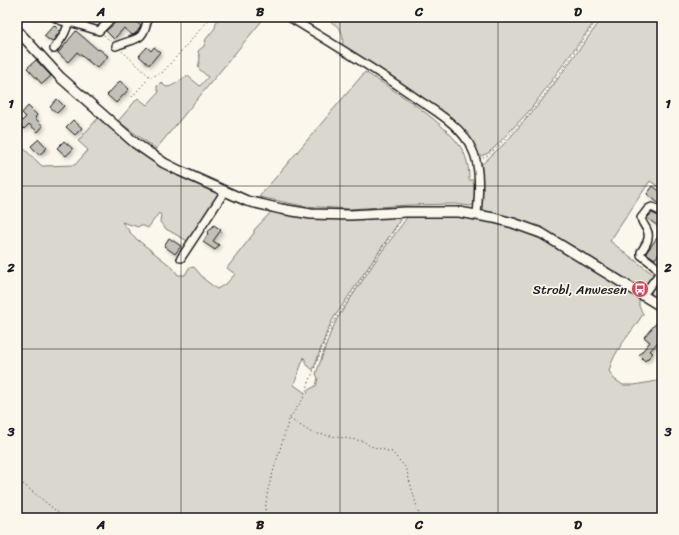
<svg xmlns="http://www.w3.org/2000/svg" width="679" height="535" font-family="Sriracha,sans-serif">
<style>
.green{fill:#dad7ce;stroke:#7b7a75}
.building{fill:#c3c0b8;stroke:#1c1c1c;filter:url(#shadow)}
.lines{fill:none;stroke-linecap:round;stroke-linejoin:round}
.minor-casing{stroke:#1c1c1c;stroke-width:10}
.major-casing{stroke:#1c1c1c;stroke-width:12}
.path{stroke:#1c1c1c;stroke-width:1;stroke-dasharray:1 3;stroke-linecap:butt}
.minor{stroke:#fbf7ec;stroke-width:7}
.major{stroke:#fbf7ec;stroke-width:9}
.grid{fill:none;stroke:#1c1c1c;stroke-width:1;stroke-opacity:0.55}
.labels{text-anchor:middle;stroke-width:3.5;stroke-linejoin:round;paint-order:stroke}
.poi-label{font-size:13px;fill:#1c1c1c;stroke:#fbf7ec;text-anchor:end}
.neatline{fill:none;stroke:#1c1c1c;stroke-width:1.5}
.grid-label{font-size:13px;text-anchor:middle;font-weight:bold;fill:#1c1c1c}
</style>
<defs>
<filter id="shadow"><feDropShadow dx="2" dy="2" stdDeviation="2" flood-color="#0004"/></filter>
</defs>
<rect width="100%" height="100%" fill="#fbf7ec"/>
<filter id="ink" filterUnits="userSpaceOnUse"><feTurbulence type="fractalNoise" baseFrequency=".025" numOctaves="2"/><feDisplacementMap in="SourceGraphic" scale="8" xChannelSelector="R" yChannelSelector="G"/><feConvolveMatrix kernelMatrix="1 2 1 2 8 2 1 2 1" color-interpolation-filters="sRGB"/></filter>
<g filter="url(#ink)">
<g class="green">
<path d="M 222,17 L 265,17 L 156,149 L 118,121 L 138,98 L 147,105 L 159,92 L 157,89 L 157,86 L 161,82 L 166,87 C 174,87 180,79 188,76 L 200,86 L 208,77 L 198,68 L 200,58 L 198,51 L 204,46 L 206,39 L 215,28 L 216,22 Z"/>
<path d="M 322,17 L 598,17 L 530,110 L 494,148 L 488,153 L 481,156 L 477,154 L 469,139 L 342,47 C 346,28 336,25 322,17 Z"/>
<path d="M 603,17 L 662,17 L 662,189 L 650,181 L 610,241 L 654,275 L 650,282 L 643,288 L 639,287 L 573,246 L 533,226 L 512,218 L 486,211 L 480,206 L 480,166 L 506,142 L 540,103 Z"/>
<path d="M 365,72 C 392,89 451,125 464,153 C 468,162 469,171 469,180 L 475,180 L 475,204 L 470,206 L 455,204 L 408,205 L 350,209 L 303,206 L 259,197 Z"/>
<path d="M 98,118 L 122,138 L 149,158 L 171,171 L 218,194 L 218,198 L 189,242 L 166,229 L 160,222 L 161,215 L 159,213 L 148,228 L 141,225 L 138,227 L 122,222 L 134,237 L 172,267 L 178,275 L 185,275 L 189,268 L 194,267 L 205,280 L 217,289 L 227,283 L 235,274 L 227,268 L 254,233 L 254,230 L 272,211 L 301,217 L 326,219 L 400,217 L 400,219 L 397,225 L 333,319 L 328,329 L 313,370 L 307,365 L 304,357 L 294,385 L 307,394 L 308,390 L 316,386 L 318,378 L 316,374 L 330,334 L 337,319 L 380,254 L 406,219 L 409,216 C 437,216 464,215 491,221 C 544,233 594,271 639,299 L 639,306 L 643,314 C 632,333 614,349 609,371 L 614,379 L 623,385 L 634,385 L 657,381 L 662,375 L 662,518 L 17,518 L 17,142 L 42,166 L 75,165 L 88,150 L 78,141 Z"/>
<path d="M 662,272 L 662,302 L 653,297 L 651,292 L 651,289 Z"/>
</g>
<g class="building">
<path d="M 118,17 L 139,17 L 135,21 L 141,26 L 139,29 L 135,34 L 132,35 L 124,28 L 114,39 L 106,31 L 117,21 Z"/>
<path d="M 54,25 L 60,31 L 52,42 L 44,36 Z"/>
<path d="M 76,31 L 98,50 L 99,49 L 108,56 L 97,68 L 77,52 L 68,62 L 58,53 Z"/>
<path d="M 147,47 L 151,51 L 154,47 L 160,52 L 149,65 L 139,56 Z"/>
<path d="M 36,60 L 51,76 L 42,84 L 27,68 Z"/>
<path d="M 120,81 L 129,89 L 116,103 L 107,95 Z"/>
<path d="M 57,99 L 64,106 L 57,113 L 50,107 Z"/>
<path d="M 28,106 L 37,115 L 35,118 L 43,126 L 38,132 L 29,124 L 24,129 L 19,124 L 26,117 L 22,113 Z"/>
<path d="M 73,120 L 82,128 L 75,135 L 66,127 Z"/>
<path d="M 39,139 L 47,148 L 39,155 L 31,146 Z"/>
<path d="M 64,141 L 73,149 L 66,156 L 57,148 Z"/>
<path d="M 653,186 L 662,193 L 662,206 L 647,194 Z"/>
<path d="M 652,213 L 662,218 L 662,229 L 647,218 Z"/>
<path d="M 214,225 L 221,230 L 213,241 L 219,245 L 215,250 L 203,242 L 208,234 L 207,233 Z"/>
<path d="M 662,231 L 662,249 L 655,259 L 646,253 Z"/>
<path d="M 169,238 L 181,246 L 175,254 L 164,246 Z"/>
<path d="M 659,320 L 662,323 L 662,337 L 650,351 L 653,353 L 645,361 L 639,355 L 650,342 L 644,337 Z"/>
</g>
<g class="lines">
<g class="minor-casing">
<g id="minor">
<path d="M 54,17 L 62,21 L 73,23 L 99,31 L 113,17"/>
<path d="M 289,17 C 333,44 377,70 419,100 C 438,113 462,127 472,149 C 481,166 479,195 477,214"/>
<path d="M 116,46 C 137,37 143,43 148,17"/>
<path d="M 54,49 C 60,40 67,33 68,22"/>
<path d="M 181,258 L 225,191"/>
<path d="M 660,272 L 654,265 L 641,255 L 641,252 C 645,246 651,238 647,230 C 645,226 642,223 641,218 L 648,209 L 652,207 L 662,212"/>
<path d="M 643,295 L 662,270"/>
</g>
</g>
<g class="major-casing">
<path id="major" d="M 17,30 L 60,77 L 135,143 L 164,163 L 180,171 L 247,201 L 281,209 L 311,214 L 350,215 L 406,212 L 459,212 L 494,218 L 513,223 L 541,233 L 662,307"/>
</g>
<g class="path">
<path d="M 104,35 L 110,41"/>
<path d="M 122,51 L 150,77 L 129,100"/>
<path d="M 151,77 L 163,72 L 211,17"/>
<path d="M 483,158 C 493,153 500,144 508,136 C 544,101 570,58 599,17"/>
<path d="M 290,419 L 312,433 L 363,441 L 370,446 L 392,452 L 406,468 L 420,518"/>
<path d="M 17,479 L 65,518"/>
<path d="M 264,518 L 268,489 L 289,419 L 303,399 L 329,329 L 375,259 L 402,219"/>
</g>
<use href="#minor" class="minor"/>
<use href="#major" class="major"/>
</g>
</g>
<path class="grid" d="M 181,17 L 181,518M 340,17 L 340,518M 498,17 L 498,518M 17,186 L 662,186M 17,349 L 662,349"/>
<defs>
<g id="bus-disc" transform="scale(0.9)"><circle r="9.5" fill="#d1495b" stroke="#fbf7ec"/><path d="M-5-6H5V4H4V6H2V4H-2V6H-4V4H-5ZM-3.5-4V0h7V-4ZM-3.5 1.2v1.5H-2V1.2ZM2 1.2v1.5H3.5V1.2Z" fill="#fff"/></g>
</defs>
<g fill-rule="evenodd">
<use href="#bus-disc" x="640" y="289"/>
</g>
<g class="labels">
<g class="poi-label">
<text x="627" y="294">Strobl, Anwesen</text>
</g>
</g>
<rect width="679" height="535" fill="none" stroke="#fbf7ec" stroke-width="44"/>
<rect x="22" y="22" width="635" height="491" class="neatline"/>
<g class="grid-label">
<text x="101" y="16">A</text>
<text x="260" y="16">B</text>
<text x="419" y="16">C</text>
<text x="578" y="16">D</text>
<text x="11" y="108">1</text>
<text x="668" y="108">1</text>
<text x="11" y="272">2</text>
<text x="668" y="272">2</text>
<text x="11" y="436">3</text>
<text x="668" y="436">3</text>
<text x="101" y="529">A</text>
<text x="260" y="529">B</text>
<text x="419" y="529">C</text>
<text x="578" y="529">D</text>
</g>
</svg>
